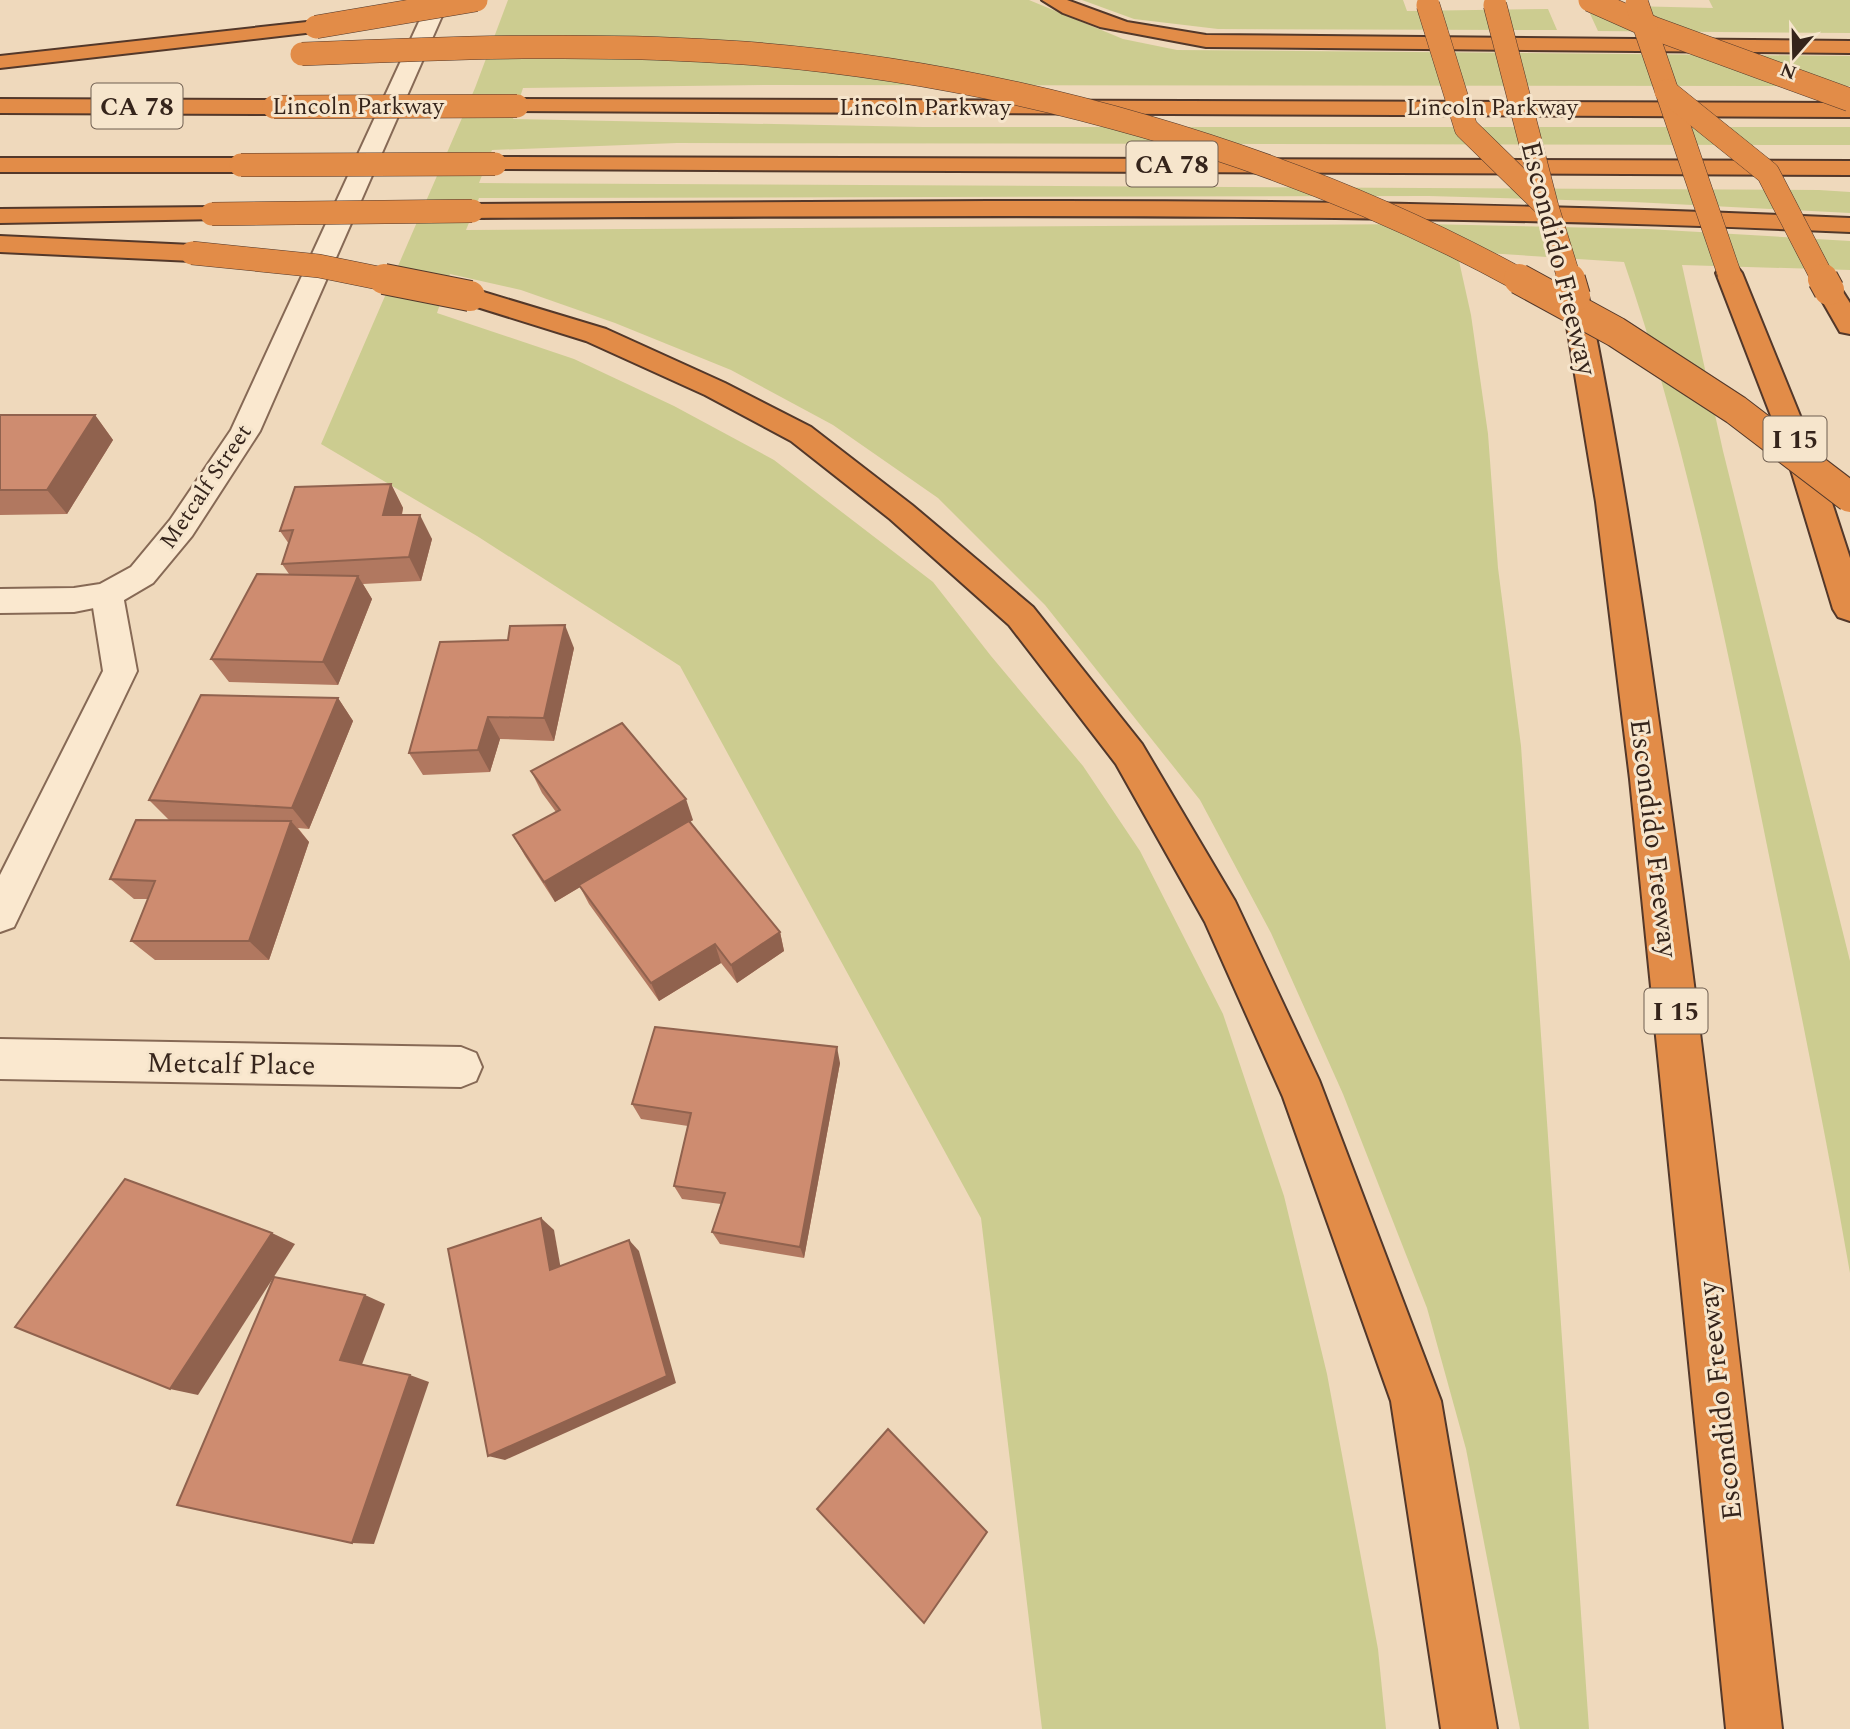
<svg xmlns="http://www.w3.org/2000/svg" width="1850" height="1729" font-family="Spectral,serif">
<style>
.green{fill:#cccc90}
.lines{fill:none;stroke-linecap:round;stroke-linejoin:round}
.minor-casing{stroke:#866955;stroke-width:4}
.tertiary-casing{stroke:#866955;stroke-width:4}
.motorway-casing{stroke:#53382a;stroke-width:4}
.minor{fill:#fae8cf;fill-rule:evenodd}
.tertiary{fill:#fae8cf;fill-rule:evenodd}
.motorway{fill:#e28c48;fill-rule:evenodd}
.motorway-bridge-far1-casing{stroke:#53382a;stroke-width:24;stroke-linecap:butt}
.motorway-bridge-casing{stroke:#53382a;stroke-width:32;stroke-linecap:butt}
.motorway-bridge-far1{stroke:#e28c48;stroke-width:23}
.motorway-bridge{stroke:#e28c48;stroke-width:30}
.wall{fill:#b17860}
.shaded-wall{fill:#90624e}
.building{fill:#ce8c70;stroke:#90624e;stroke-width:2}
.labels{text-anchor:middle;stroke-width:6;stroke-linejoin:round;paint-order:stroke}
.far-street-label{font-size:23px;fill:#35241b;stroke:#f6e5cc}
.shield{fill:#f6e5cc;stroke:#6f5e50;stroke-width:2}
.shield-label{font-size:26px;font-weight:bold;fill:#35241b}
.street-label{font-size:28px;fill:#35241b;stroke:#f6e5cc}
</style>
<rect width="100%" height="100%" fill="#efd9bc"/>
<g class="green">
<path d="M 508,0 L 1029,0 L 1123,39 L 1177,50 L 1850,56 L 1850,86 L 763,85 L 523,88 L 513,119 L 923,127 L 1850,127 L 1850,145 L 677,143 L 492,150 L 479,183 L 1819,190 L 1850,192 L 1850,213 L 1634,202 L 1429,196 L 479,198 L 466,230 L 1425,224 L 1648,229 L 1850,241 L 1850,270 L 1682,265 L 1723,451 L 1850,961 L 1850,1273 C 1823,1118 1791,964 1760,811 C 1723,626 1685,440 1624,262 L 1487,253 L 1459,261 L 1471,315 L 1488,434 L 1498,568 L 1521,746 L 1589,1729 L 1520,1729 L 1466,1449 L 1427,1308 L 1343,1094 L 1271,933 L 1200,800 L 1045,605 L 938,498 L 833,425 L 731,370 L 615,323 L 521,290 L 450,274 L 437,313 L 574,359 L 674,406 L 774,460 L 933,582 L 991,656 L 1083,766 L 1140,851 L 1223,1014 L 1284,1196 L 1327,1374 L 1378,1649 L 1386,1729 L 1042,1729 L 981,1218 L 680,666 L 477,536 L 321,444 L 475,88 Z"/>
<path d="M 1082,0 L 1403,0 L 1407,11 L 1548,9 L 1557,30 L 1218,29 L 1134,19 Z"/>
<path d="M 1709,0 L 1850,0 L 1850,33 L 1598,31 L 1586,5 L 1713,8 Z"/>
</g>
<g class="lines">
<g class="minor-casing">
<g id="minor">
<path d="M 107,583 L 119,587 L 123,595 L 137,671 L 14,927 L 0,932 L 0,875 L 103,671 L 91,595 L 95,587 Z"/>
<path d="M 0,1039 L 461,1047 L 476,1053 L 482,1067 L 476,1081 L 461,1087 L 0,1079 Z"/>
</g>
</g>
<g class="tertiary-casing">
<path id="tertiary" d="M 429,0 L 449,0 L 260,431 L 192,536 L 153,583 L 119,603 L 74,612 L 0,613 L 0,589 L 74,588 L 100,584 L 131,567 L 170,520 L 231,430 Z"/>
</g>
<g class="motorway-casing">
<g id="motorway">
<path d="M 1042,0 L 1067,0 L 1127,22 L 1206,35 L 1850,41 L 1850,53 L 1206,47 L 1100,27 L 1063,13 Z"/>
<path d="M 316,21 L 326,27 L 323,31 L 0,68 L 0,56 Z"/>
<path d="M 0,99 L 274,100 L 285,107 L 274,114 L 0,113 Z"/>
<path d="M 517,99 L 1850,103 L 1850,117 L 509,111 L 506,106 Z"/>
<path d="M 495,157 L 1850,161 L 1850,175 L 487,169 L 483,164 L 487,159 Z"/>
<path d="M 0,158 L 241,158 L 249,160 L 253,165 L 249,170 L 241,172 L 0,172 Z"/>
<path d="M 989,201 C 1276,200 1563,205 1850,218 L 1850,232 C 1391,211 932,216 472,218 L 463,216 L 460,211 L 463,206 L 472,204 Z"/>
<path d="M 212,207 L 221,209 L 224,214 L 221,219 L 0,223 L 0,209 Z"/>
<path d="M 0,236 L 192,245 L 201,248 L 205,253 L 201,258 L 192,261 L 0,252 Z"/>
<path d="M 1729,265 L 1738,268 L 1742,273 L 1818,460 L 1850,558 L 1850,621 L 1838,617 L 1833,609 L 1788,460 L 1716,273 L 1720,268 Z"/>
<path d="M 1829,282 L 1838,284 L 1850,303 L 1850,334 L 1840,332 L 1816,290 L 1820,284 Z"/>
<path d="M 470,288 L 606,329 L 725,383 L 811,427 L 912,505 L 1033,607 L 1142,744 L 1235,901 L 1319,1080 L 1441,1401 L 1497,1729 L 1441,1729 L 1391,1401 L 1283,1097 L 1205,922 L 1116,764 L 1009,625 L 890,519 L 791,441 L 705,395 L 586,341 L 461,302 L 457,296 L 461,290 Z"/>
<path d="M 1575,288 L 1584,290 L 1588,296 C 1629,496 1656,697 1683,899 C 1719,1175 1750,1452 1782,1729 L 1726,1729 L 1630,779 L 1596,502 L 1562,296 L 1566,290 Z"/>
</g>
</g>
<use href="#minor" class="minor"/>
<use href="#tertiary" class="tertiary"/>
<use href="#motorway" class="motorway"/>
<g class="motorway-bridge-far1-casing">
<g id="motorway-bridge-far1">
<path d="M 1590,0 L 1653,28 L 1850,100"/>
<path d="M 1637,4 L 1729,273"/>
<path d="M 1428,5 L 1466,128 L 1545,205"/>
<path d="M 1495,5 L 1547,207 L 1570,281"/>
<path d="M 316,27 L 476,0"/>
<path d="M 302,54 C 449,48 597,42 744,53 C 1009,73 1290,153 1522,281"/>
<path d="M 1666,91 L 1768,173 L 1824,281"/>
<path d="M 274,107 L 517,106"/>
<path d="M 241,165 L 495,164"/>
<path d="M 212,214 L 472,211"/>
<path d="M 192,253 L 319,266 L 393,281"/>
</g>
</g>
<g class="motorway-bridge-casing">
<g id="motorway-bridge">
<path d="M 384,279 L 470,296"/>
<path d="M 1519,279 L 1616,332 L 1736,410 L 1850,497"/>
<path d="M 1570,279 L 1575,296"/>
<path d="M 1823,279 L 1829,290"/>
</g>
</g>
<use href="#motorway-bridge-far1" class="motorway-bridge-far1"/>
<use href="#motorway-bridge" class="motorway-bridge"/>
</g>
<g class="wall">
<path d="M 0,415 L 95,415 L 113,440 L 67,514 L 0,515 Z"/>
<path d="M 391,484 L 403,508 L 402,515 L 432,539 L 421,581 L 363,584 L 372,599 L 338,685 L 229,682 L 211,659 L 289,574 L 282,564 L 289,544 L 280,531 Z"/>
<path d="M 574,648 L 554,741 L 500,739 L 490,772 L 423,775 L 409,753 Z"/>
<path d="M 338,698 L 353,721 L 309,829 L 298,828 L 309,842 L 269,960 L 155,960 L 131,941 L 148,899 L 134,899 L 110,879 L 169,820 L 149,800 Z"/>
<path d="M 531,771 L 693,820 L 690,822 L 780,932 L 784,951 L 737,983 L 721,963 L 659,1001 L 589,904 L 580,887 L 555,902 L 525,856 L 513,835 L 556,812 L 542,793 Z"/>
<path d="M 840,1063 L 804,1258 L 720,1244 L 712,1232 L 721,1204 L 682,1199 L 674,1186 L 688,1126 L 641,1119 L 632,1104 Z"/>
</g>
<g class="shaded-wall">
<path d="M 95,415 L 113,440 L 67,514 L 47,490 Z"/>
<path d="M 391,484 L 403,508 L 396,539 L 383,515 Z"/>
<path d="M 420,515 L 432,539 L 421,581 L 409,557 Z"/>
<path d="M 358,576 L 372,599 L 338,685 L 323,662 Z"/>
<path d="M 565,625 L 574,648 L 554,741 L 544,718 Z"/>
<path d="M 338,698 L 353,721 L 309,829 L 292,808 Z"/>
<path d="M 488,717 L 500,739 L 490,772 L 478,750 Z"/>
<path d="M 686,799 L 693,820 L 555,902 L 544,882 Z"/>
<path d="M 291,821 L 309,842 L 269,960 L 249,941 Z"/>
<path d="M 780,932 L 784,951 L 737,983 L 731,965 Z"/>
<path d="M 715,944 L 721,963 L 659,1001 L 651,983 Z"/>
<path d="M 837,1047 L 840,1063 L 804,1258 L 800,1247 Z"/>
<path d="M 541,1218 L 554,1230 L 563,1281 L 550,1270 Z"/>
<path d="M 272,1233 L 295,1244 L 198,1395 L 170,1389 Z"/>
<path d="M 629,1240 L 639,1251 L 676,1383 L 505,1460 L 488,1456 Z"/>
<path d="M 365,1295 L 385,1304 L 361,1367 L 340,1360 Z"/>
<path d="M 410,1375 L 429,1382 L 374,1544 L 352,1543 Z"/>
</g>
<g class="building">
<path d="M 0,415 L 95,415 L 47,490 L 0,490 Z"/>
<path d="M 391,484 L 383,515 L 420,515 L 409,557 L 282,564 L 293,530 L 280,531 L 295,487 Z"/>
<path d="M 257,574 L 358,576 L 323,662 L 211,659 Z"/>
<path d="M 565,625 L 544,718 L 488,717 L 478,750 L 409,753 L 440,642 L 508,640 L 510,626 Z"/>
<path d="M 201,695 L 338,698 L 292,808 L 149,800 Z"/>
<path d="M 622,723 L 686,799 L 544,882 L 513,835 L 560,810 L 531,771 Z"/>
<path d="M 136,820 L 291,821 L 249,941 L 131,941 L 155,881 L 110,879 Z"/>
<path d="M 689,821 L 780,932 L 731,965 L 715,944 L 651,983 L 579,885 Z"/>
<path d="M 655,1027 L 837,1047 L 800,1247 L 712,1232 L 725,1193 L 674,1186 L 691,1113 L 632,1104 Z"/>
<path d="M 125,1179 L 272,1233 L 170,1389 L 15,1327 Z"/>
<path d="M 541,1218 L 550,1270 L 629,1240 L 667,1376 L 488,1456 L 448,1249 Z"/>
<path d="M 274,1277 L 365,1295 L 340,1360 L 410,1375 L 352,1543 L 177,1505 Z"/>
<path d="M 888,1429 L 987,1532 L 924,1623 L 817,1509 Z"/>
</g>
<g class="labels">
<g class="far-street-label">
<text x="358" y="114">Lincoln Parkway</text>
<text x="925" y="115">Lincoln Parkway</text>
<text x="1492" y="115">Lincoln Parkway</text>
<text transform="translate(205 486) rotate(-56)" y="8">Metcalf Street</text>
</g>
<g class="shield">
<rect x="91.5" y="83.5" width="91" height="45" rx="5"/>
<rect x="1126.5" y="141.5" width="91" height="45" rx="5"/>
<rect x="1763.5" y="416.5" width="63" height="45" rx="5"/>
<rect x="1644.5" y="988.5" width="63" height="45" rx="5"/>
</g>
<g class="shield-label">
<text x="137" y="115">CA 78</text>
<text x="1172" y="173">CA 78</text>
<text x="1795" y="448">I 15</text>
<text x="1676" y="1020">I 15</text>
</g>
<g class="street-label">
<text transform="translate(1560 258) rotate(76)" y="10">Escondido Freeway</text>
<text transform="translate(1655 838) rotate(83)" y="10">Escondido Freeway</text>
<text transform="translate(231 1063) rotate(1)" y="10">Metcalf Place</text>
<text transform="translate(1719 1401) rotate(-96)" y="10">Escondido Freeway</text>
</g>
</g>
<g transform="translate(1794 56) rotate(200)" stroke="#f6e5cc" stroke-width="5" paint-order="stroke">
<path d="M0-5L12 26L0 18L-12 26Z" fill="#35241b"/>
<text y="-10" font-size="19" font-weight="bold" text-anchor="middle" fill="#35241b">N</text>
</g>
</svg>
